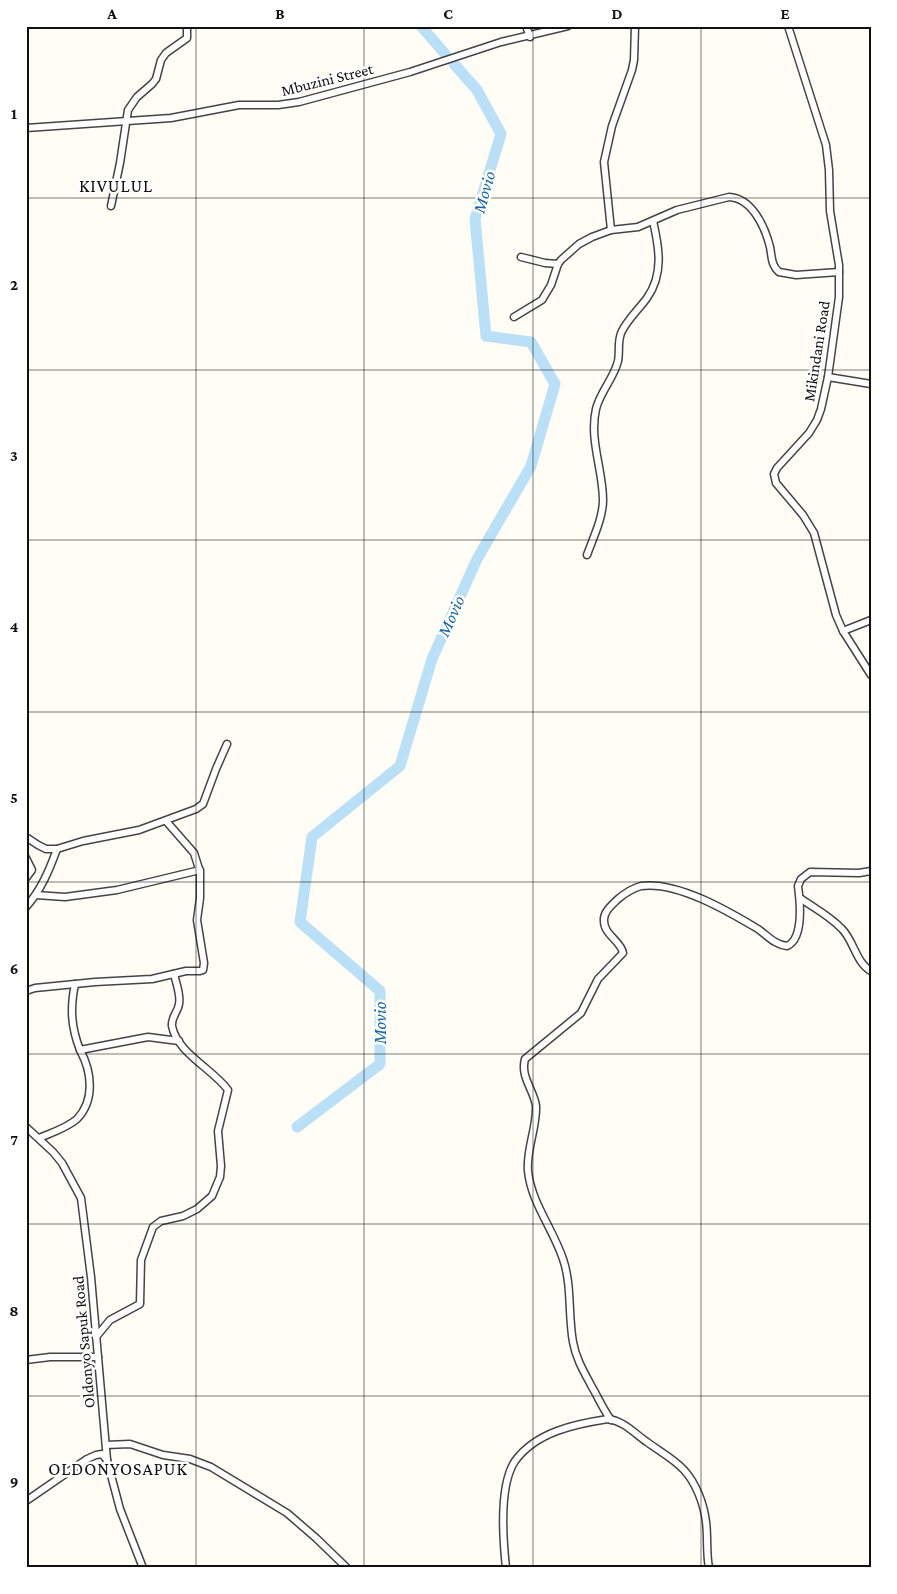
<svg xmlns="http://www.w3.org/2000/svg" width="897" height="1594" font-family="'Crimson Pro',serif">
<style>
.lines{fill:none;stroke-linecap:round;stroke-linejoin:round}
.river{stroke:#b9e0f7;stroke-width:11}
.minor-casing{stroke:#444;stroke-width:9}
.minor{stroke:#fff;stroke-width:6}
.grid{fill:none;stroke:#111;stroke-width:1;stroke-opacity:0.55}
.labels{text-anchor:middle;stroke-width:5;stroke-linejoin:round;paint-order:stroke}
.street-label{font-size:16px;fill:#111;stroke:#fff}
.neighbourhood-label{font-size:18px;letter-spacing:1px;fill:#111;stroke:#fff}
.water-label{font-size:18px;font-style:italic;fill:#1768a6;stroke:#fff}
.neatline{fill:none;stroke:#111;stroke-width:2}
.grid-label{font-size:16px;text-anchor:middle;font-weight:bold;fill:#111}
</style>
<rect width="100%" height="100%" fill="#fffdf5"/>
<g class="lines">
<g class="river">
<path d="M 421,26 L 446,55"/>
<path d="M 297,1127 L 380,1064 L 380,991 L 300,922 L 312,837 L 400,766 L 432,659 L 477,559 L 531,466 L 555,384 L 531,342 L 486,336 L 475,219 L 501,134 L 477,90 L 454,64"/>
</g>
<g class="minor-casing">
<g id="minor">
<path d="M 526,26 L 530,37"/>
<path d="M 788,26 L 826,145 L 829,170 L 830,211 L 839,265 L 839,297 L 828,377 L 821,409 L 817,420 L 809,433 L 777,468 L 774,474 L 776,483 L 803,515 L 814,533 L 836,615 L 843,631 L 871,675"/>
<path d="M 26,128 L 171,118 L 239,105 L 278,105 L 299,102 L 410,72 L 501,42 L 568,26"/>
<path d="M 111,206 L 120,163 L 128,110 L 137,97 L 152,84 L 156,79 L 161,60 L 166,53 L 187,38 L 187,26"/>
<path d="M 611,230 L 604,162 L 612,126 L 632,70 L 634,60 L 635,26"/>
<path d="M 521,257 L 545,263 L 558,264"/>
<path d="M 514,317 L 542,300 L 551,285 L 558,264 L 561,260 L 579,244 L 592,237 L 611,230 L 638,227 L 677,210 L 729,197 C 752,198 765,227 770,247 C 772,257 771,265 779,272 L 796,275 L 839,272"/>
<path d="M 828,377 L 871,384"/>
<path d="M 587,555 C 593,538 603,518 603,500 C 603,470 589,440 596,409 C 600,392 614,378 618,361 C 620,351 617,340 622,331 C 628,319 639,309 647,298 C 664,274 659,247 653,221"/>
<path d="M 843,631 L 871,620"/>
<path d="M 26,837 L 38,845 L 46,849 L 57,849 L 83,841 L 139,830 L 196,809 L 203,804 L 216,769 L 227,744"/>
<path d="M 26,858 L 32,870 L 26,878"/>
<path d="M 36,895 L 65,897 L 117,890 L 200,870"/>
<path d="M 800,898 C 814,908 830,916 842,929 C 854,941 856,963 871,971"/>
<path d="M 26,907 C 41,890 49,871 57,849"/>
<path d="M 75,984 C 70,1008 71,1027 80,1050 L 148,1037 L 179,1041"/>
<path d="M 26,991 L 35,988 L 95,982 L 152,979 L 186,971 L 200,971 L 203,970 L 204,963 L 197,920 L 200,898 L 200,872 L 194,853 L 166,821"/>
<path d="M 26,1127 L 53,1152 L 62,1163 L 81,1198 L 91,1277 L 107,1460 L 120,1509 L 143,1568"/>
<path d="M 39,1138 C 51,1133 67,1128 77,1119 C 95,1100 92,1072 80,1050"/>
<path d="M 96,1337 L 110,1320 L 140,1304 L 141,1260 L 153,1227 L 161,1221 L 183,1216 L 197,1209 L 212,1196 L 220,1177 L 221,1166 L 218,1131 L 228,1090 C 213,1069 177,1053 172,1026 C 171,1017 178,1012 179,1004 C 181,995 176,983 174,974"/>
<path d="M 26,1360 L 50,1357 L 98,1357"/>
<path d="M 611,1420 C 603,1409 599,1399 592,1387 C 584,1372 576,1359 573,1342 C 568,1315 572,1285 563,1259 C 553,1229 531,1202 528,1171 C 526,1149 537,1128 536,1106 C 534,1090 520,1077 525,1059 L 581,1013 L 598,979 L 623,953 C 621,941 604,935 604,921 C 603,912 612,905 618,899 C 624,894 633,888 641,886 C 677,881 728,911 758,929 C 768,936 775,945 787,946 C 804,939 800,901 798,886 L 801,879 L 810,872 L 859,873 L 871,871"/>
<path d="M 106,1445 L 130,1444 L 163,1455 L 190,1459 L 211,1467 L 287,1513 L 316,1538 L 347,1568"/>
<path d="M 26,1501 L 87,1459 L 96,1455 L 102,1454 L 107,1460"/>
<path d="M 506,1568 C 503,1540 499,1485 515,1461 C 536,1432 575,1424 608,1419 C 624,1421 634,1433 647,1442 C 659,1451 674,1459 684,1470 C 696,1483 704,1504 706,1522 C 708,1537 706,1552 709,1568"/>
</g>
</g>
<use href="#minor" class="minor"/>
</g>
<path class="grid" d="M 196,26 L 196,1568M 364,26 L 364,1568M 533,26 L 533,1568M 701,26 L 701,1568M 26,198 L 871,198M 26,370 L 871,370M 26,540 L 871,540M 26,712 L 871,712M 26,882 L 871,882M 26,1054 L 871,1054M 26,1224 L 871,1224M 26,1396 L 871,1396"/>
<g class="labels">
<g class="street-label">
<text transform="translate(327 79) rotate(-14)" y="6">Mbuzini Street</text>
<text transform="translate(816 351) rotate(-81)" y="6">Mikindani Road</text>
<text transform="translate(83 1342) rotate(-95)" y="6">Oldonyo Sapuk Road</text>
</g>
<g class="neighbourhood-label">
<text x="116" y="192">KIVULUL</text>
<text x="118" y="1475">OLDONYOSAPUK</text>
</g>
<g class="water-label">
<text transform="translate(484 192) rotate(-74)" y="6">Movio</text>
<text transform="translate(451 616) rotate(-66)" y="6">Movio</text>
<text transform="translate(380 1023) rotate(-90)" y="6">Movio</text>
</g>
</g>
<rect width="897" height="1594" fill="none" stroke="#ffffff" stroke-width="55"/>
<rect x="28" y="28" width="842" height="1538" class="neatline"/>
<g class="grid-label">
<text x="112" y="19">A</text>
<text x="280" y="19">B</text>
<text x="448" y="19">C</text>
<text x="617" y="19">D</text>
<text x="785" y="19">E</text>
<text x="14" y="119">1</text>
<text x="14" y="290">2</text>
<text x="14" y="461">3</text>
<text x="14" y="632">4</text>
<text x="14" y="803">5</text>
<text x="14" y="974">6</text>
<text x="14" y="1145">7</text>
<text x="14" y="1316">8</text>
<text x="14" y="1487">9</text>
</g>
</svg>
